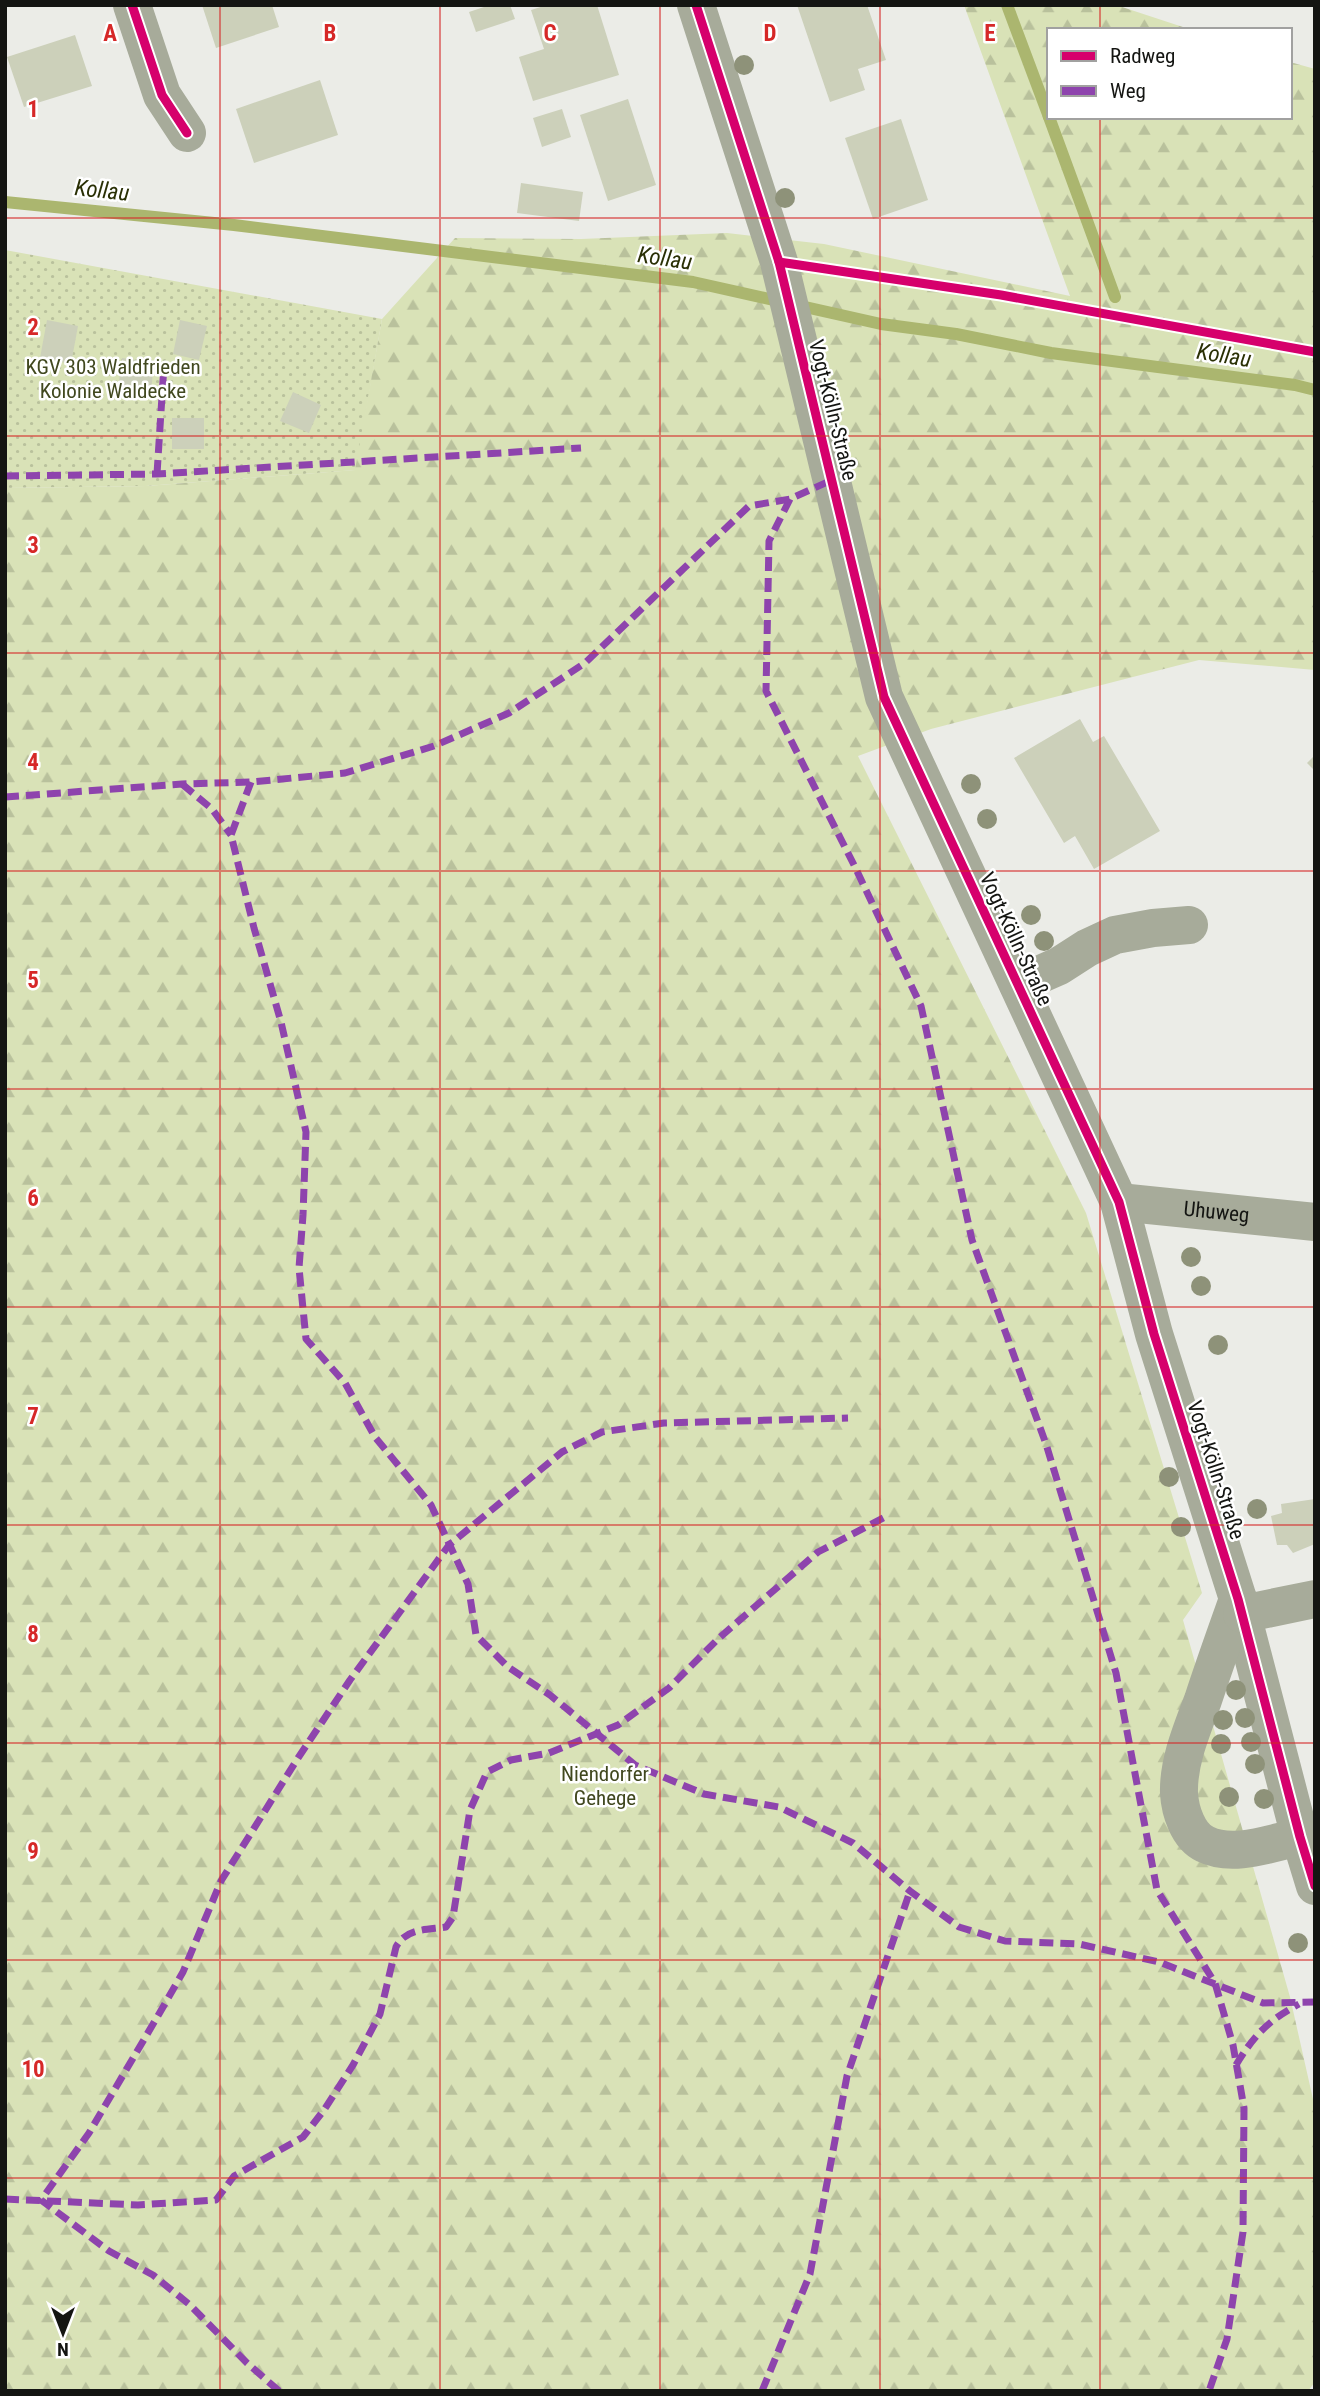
<svg xmlns="http://www.w3.org/2000/svg" width="1320" height="2396" font-family="'Roboto Condensed',sans-serif">
<style>
.green{fill:url(#green-dots)}
.forest{fill:url(#forest-firs)}
.lines{fill:none;stroke-linecap:round;stroke-linejoin:round}
.stream{stroke:#abb66f;stroke-width:12}
.building{fill:#ccd0ba}
.path{stroke:#afb0a6;stroke-width:4.5;stroke-dasharray:2 5;stroke-linecap:butt}
.minor{stroke:#a7ab9a;stroke-width:38}
.quiet{stroke:#8e44ad;stroke-width:7;stroke-dasharray:14 7;stroke-linecap:butt}
.cycleway-casing{stroke:#fff;stroke-width:13}
.cycleway{stroke:#d6006c;stroke-width:9}
.tree{fill:#8e9279}
.grid{fill:none;stroke:#d62828;stroke-width:2;stroke-opacity:0.55}
.labels{text-anchor:middle;stroke-width:5;stroke-linejoin:round;paint-order:stroke}
.park-label{font-size:21px;fill:#41481f;stroke:#fff}
.street-label{font-size:21px;fill:#141512;stroke:#fff}
.water-label{font-size:23px;font-style:italic;fill:#2a3005;stroke:#fff}
.grid-label{font-size:23px;text-anchor:middle;font-weight:bold;fill:#d62828;stroke:#fff;stroke-width:5;stroke-linejoin:round;paint-order:stroke}
</style>
<defs>
<pattern id="green-dots" width="8" height="8" patternUnits="userSpaceOnUse" patternTransform="scale(1.75)"><rect width="8" height="8" fill="#d9e2b7"/><path d="M2 2h.1M6 6h.1" fill="none" stroke="#b9c19c" stroke-width="1.8" stroke-linecap="round"/></pattern>
<pattern id="forest-firs" width="22" height="20" patternUnits="userSpaceOnUse" patternTransform="scale(1.75)"><rect width="22" height="20" fill="#d9e2b7"/><path d="M5 1l3.5 6h-7zM16 11l3.5 6h-7z" fill="#b9c19c"/></pattern>
</defs>
<rect width="100%" height="100%" fill="#ebece7"/>
<path class="green" d="M 5,250 L 382,319 L 356,470 L 146,486 L 5,488 Z"/>
<path class="forest" d="M 964,5 L 1116,5 L 1192,30 L 1049,30 L 1049,117 L 1290,117 L 1290,62 L 1315,69 L 1315,670 L 1199,660 L 931,729 L 858,756 L 1086,1213 L 1202,1593 L 1183,1620 L 1290,1997 L 1315,2108 L 1315,2382 L 1308,2391 L 5,2391 L 5,488 L 146,486 L 355,470 L 382,319 L 455,238 L 581,239 L 727,233 L 824,244 L 1070,296 Z"/>
<g class="lines">
<g class="stream">
<path d="M 1007,5 L 1049,117"/>
<path d="M 1049,117 L 1115,297"/>
<path d="M 5,202 L 234,225 L 693,282 L 881,324 L 956,334 L 1051,353 L 1295,385 L 1315,390"/>
</g>
</g>
<g class="building">
<path d="M 202,5 L 272,5 L 279,27 L 216,48 Z"/>
<path d="M 490,5 L 510,5 L 515,19 L 476,32 L 469,12 Z"/>
<path d="M 547,5 L 597,5 L 619,75 L 533,101 L 519,57 L 544,49 L 531,10 Z"/>
<path d="M 797,5 L 867,5 L 886,60 L 858,69 L 865,90 L 830,102 Z"/>
<path d="M 75,35 L 92,86 L 24,107 L 7,57 Z"/>
<path d="M 320,80 L 338,135 L 254,163 L 236,109 Z"/>
<path d="M 628,99 L 656,185 L 608,201 L 580,115 Z"/>
<path d="M 562,109 L 571,137 L 542,147 L 533,118 Z"/>
<path d="M 901,119 L 928,200 L 873,219 L 845,138 Z"/>
<path d="M 521,183 L 583,192 L 579,221 L 517,213 Z"/>
<path d="M 47,320 L 78,326 L 71,364 L 40,358 Z"/>
<path d="M 180,320 L 207,326 L 199,360 L 173,354 Z"/>
<path d="M 122,358 L 154,362 L 151,392 L 118,389 Z"/>
<path d="M 293,392 L 321,405 L 309,433 L 280,421 Z"/>
<rect x="172" y="418" width="32" height="31"/>
<path d="M 1080,719 L 1093,742 L 1104,736 L 1160,831 L 1094,869 L 1075,836 L 1064,843 L 1014,758 Z"/>
<path d="M 1315,755 L 1315,771 L 1307,763 Z"/>
<path d="M 1315,1499 L 1315,1544 L 1293,1553 L 1287,1545 L 1277,1545 L 1271,1516 L 1282,1513 L 1281,1504 Z"/>
</g>
<g class="lines">
<path class="path" d="M 818,268 L 1001,295 L 1315,352"/>
<g class="minor">
<path d="M 132,5 L 162,95 L 187,133"/>
<path d="M 696,5 L 779,262 L 884,697 L 1119,1202 L 1154,1334 L 1238,1599 L 1300,1837 L 1315,1886"/>
<path d="M 1018,984 L 1059,966 L 1087,948 L 1115,935 L 1153,928 L 1189,925"/>
<path id="s1" d="M 1119,1202 L 1315,1222"/>
<path d="M 1238,1599 C 1226,1633 1214,1666 1203,1700 C 1192,1729 1178,1762 1179,1793 C 1180,1811 1188,1836 1205,1844 C 1233,1858 1271,1843 1300,1837"/>
<path d="M 1242,1614 L 1315,1599"/>
</g>
<g class="quiet">
<path d="M 157,474 L 164,365"/>
<path d="M 5,476 L 157,474 L 581,448"/>
<path d="M 790,499 L 769,541 L 766,691 L 855,867 L 921,1006 L 972,1240 L 1046,1444 L 1116,1673 L 1157,1890 L 1215,1983 L 1233,2045 L 1244,2108 L 1243,2232 L 1227,2339 L 1209,2391"/>
<path d="M 251,782 L 231,835 L 254,928 L 281,1022 L 306,1132 L 303,1215 L 299,1268 L 306,1339 L 345,1383 L 375,1437 L 431,1505 L 468,1584 L 476,1635 L 508,1667 L 550,1695 L 635,1765 L 704,1794 L 779,1807 L 853,1843 L 910,1891 L 959,1927 L 1005,1941 L 1079,1944 L 1159,1962 L 1263,2003 L 1315,2002"/>
<path d="M 182,784 L 212,809 L 231,835"/>
<path d="M 5,797 L 182,784 L 251,782 L 345,773 L 434,746 L 509,713 L 585,663 L 749,506 L 790,499 L 832,480"/>
<path d="M 1236,2065 C 1254,2035 1269,2020 1299,2004"/>
<path d="M 5,2199 L 138,2205 L 216,2200 L 234,2176 L 303,2137 L 324,2110 L 353,2065 L 380,2014 L 396,1947 C 406,1928 427,1930 446,1927 L 453,1917 L 470,1810 L 487,1772 L 511,1760 L 549,1753 L 618,1725 L 669,1688 L 719,1638 L 818,1552 L 887,1516"/>
<path d="M 279,2391 L 247,2363 L 190,2305 L 153,2275 L 109,2251 L 41,2200 L 89,2133 L 159,2014 L 183,1972 L 221,1881 L 298,1758 L 350,1680 L 449,1545 L 562,1452 L 602,1432 L 664,1423 L 848,1418"/>
<path d="M 762,2391 L 810,2274 L 847,2076 L 910,1891"/>
</g>
<g class="cycleway-casing">
<g id="cycleway">
<path d="M 132,5 L 162,95 L 187,133"/>
<path d="M 696,5 L 779,262 L 884,697 L 1119,1202 L 1154,1334 L 1238,1599 L 1300,1837 L 1315,1886"/>
<path d="M 779,262 L 1001,295 L 1315,352"/>
</g>
</g>
<use href="#cycleway" class="cycleway"/>
</g>
<g class="tree">
<circle cx="744" cy="65" r="10"/>
<circle cx="785" cy="198" r="10"/>
<circle cx="971" cy="784" r="10"/>
<circle cx="987" cy="819" r="10"/>
<circle cx="1031" cy="915" r="10"/>
<circle cx="1044" cy="941" r="10"/>
<circle cx="1191" cy="1257" r="10"/>
<circle cx="1201" cy="1286" r="10"/>
<circle cx="1218" cy="1345" r="10"/>
<circle cx="1169" cy="1477" r="10"/>
<circle cx="1257" cy="1509" r="10"/>
<circle cx="1181" cy="1527" r="10"/>
<circle cx="1236" cy="1690" r="10"/>
<circle cx="1245" cy="1718" r="10"/>
<circle cx="1223" cy="1720" r="10"/>
<circle cx="1251" cy="1742" r="10"/>
<circle cx="1221" cy="1744" r="10"/>
<circle cx="1255" cy="1764" r="10"/>
<circle cx="1229" cy="1797" r="10"/>
<circle cx="1264" cy="1799" r="10"/>
<circle cx="1298" cy="1943" r="10"/>
</g>
<path class="grid" d="M 220,5 L 220,2391M 440,5 L 440,2391M 660,5 L 660,2391M 880,5 L 880,2391M 1100,5 L 1100,30M 1100,117 L 1100,2391M 5,218 L 1315,218M 5,436 L 1315,436M 5,653 L 1315,653M 5,871 L 1315,871M 5,1089 L 1315,1089M 5,1307 L 1315,1307M 5,1525 L 1315,1525M 5,1743 L 1315,1743M 5,1960 L 1315,1960M 5,2178 L 1315,2178"/>
<g class="labels">
<g class="park-label">
<text x="113" y="374">KGV 303 Waldfrieden<tspan x="113" dy="24">Kolonie Waldecke</tspan></text>
<text x="605" y="1781">Niendorfer<tspan x="605" dy="24">Gehege</tspan></text>
</g>
<g class="street-label">
<text transform="translate(833 410) rotate(76)" y="7">Vogt-Kölln-Straße</text>
<text transform="translate(1016 939) rotate(65)" y="7">Vogt-Kölln-Straße</text>
<text dy="7" stroke="none"><textPath href="#s1" startOffset="98">Uhuweg</textPath></text>
<text transform="translate(1216 1470) rotate(72)" y="7">Vogt-Kölln-Straße</text>
</g>
<g class="water-label">
<text transform="translate(102 190) rotate(6)" y="8">Kollau</text>
<text transform="translate(665 258) rotate(8)" y="8">Kollau</text>
<text transform="translate(1224 355) rotate(9)" y="8">Kollau</text>
</g>
</g>
<g class="grid-label">
<text x="110" y="41">A</text>
<text x="330" y="41">B</text>
<text x="550" y="41">C</text>
<text x="770" y="41">D</text>
<text x="990" y="41">E</text>
<text x="33" y="117">1</text>
<text x="33" y="335">2</text>
<text x="33" y="553">3</text>
<text x="33" y="770">4</text>
<text x="33" y="988">5</text>
<text x="33" y="1206">6</text>
<text x="33" y="1424">7</text>
<text x="33" y="1642">8</text>
<text x="33" y="1859">9</text>
<text x="33" y="2077">10</text>
</g>
<rect width="1320" height="2396" fill="none" stroke="#141512" stroke-width="14"/>
<rect x="1047" y="28" width="245" height="91" fill="#ffffff" stroke="#a1a1a0" stroke-width="2"/>
<rect x="1061" y="51" width="35" height="10" fill="#d6006c" stroke="#a1a1a0" stroke-width="2"/>
<text x="1110" y="63" font-size="21" fill="#141512">Radweg</text>
<rect x="1061" y="86" width="35" height="10" fill="#8e44ad" stroke="#a1a1a0" stroke-width="2"/>
<text x="1110" y="98" font-size="21" fill="#141512">Weg</text>
<g transform="translate(63 2333) rotate(180)" stroke="#ffffff" stroke-width="5" paint-order="stroke">
<path d="M0-5L12 26L0 18L-12 26Z" fill="#141512"/>
<text y="-10" font-size="19" font-weight="bold" text-anchor="middle" fill="#141512">N</text>
</g>
</svg>
